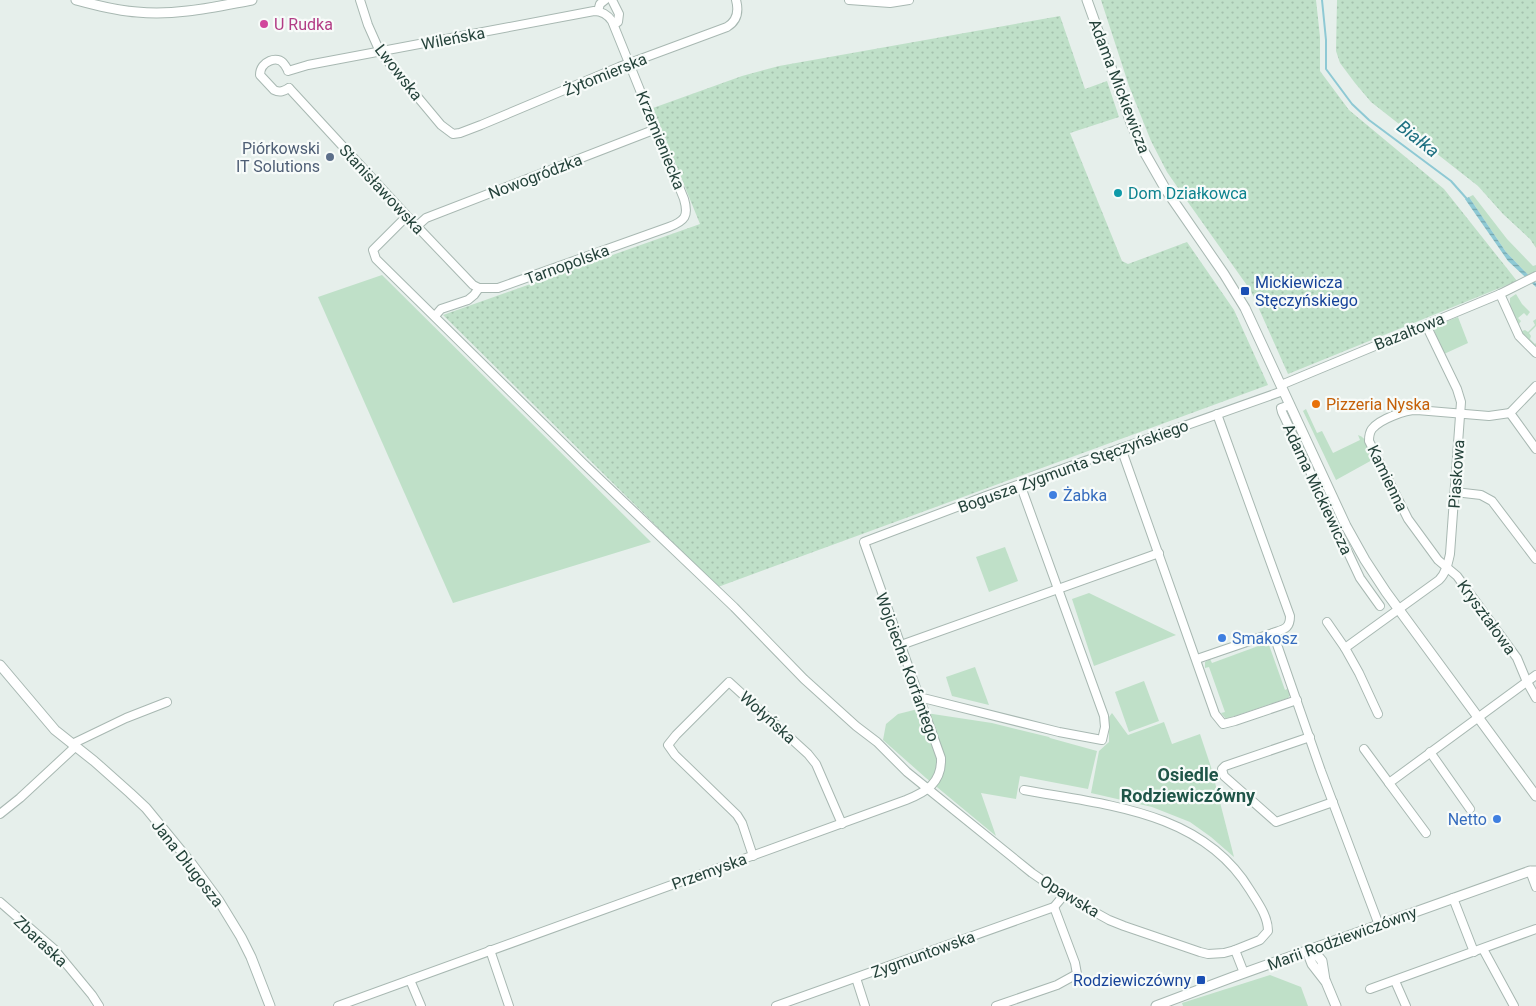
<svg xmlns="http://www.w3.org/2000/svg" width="1536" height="1006" font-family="Roboto,sans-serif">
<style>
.green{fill:#bfe0c8}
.garden{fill:url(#garden-dots)}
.water{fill:url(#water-rules)}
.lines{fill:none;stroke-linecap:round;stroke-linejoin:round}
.stream{stroke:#8ec9d4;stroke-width:2}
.minor-casing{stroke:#a8b8b2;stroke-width:10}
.tertiary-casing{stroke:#a8b8b2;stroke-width:11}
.minor{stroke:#fff;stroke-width:8}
.tertiary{stroke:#fff;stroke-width:9}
.hotel-dot{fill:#d1479c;stroke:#f7fbf9;stroke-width:2}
.service-dot{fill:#5c6f8a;stroke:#f7fbf9;stroke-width:2}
.culture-dot{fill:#0f9aa8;stroke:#f7fbf9;stroke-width:2}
.transit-dot{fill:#1a4fb4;stroke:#f7fbf9;stroke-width:2}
.food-dot{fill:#e8710a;stroke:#f7fbf9;stroke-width:2}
.shop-dot{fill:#3f7fe0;stroke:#f7fbf9;stroke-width:2}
.labels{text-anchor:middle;stroke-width:4.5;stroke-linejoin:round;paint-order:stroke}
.hotel-label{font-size:16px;fill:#b23c85;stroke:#f7fbf9;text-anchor:start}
.street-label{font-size:16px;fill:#24423a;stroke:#f7fbf9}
.service-label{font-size:16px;fill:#4e5e75;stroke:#f7fbf9;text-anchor:end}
.culture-label{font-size:16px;fill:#0d838f;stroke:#f7fbf9;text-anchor:start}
.transit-label{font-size:16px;fill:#164399;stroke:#f7fbf9;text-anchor:start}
.food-label{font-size:16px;fill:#c56008;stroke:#f7fbf9;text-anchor:start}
.shop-label{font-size:16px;fill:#366cbe;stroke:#f7fbf9;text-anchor:start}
.water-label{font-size:18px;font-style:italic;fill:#1c6f80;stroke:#f7fbf9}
.neighbourhood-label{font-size:18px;font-weight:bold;fill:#1f5548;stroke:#f7fbf9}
</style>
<defs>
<pattern id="garden-dots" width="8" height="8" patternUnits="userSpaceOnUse" patternTransform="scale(1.25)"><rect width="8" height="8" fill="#bfe0c8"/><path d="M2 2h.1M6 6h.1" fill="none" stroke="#a4c1ad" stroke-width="1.8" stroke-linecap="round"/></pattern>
<pattern id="water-rules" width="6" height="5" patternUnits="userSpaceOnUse" patternTransform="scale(1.25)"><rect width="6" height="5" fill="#8ec9d4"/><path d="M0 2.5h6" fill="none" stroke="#74a5ad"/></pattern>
</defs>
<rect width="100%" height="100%" fill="#e6efeb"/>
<g class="green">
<path d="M 1473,195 L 1507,239 L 1533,266 L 1536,265 L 1536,273 L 1529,276 L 1506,252 L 1469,197 Z"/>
<path d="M 382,275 L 651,542 L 453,603 L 318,297 Z"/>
<path d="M 1516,294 L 1522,304 L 1530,312 L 1527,316 L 1524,313 L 1518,318 L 1521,321 L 1519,324 L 1522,331 L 1525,330 L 1528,332 L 1535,325 L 1533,321 L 1536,319 L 1536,326 L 1529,333 L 1531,336 L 1530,339 L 1535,344 L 1536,343 L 1536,349 L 1518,329 L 1508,306 L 1510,305 L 1510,298 Z"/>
<path d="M 1458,317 L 1468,343 L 1444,354 L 1434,336 L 1436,335 L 1433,328 L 1435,326 Z"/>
<path d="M 1306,409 L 1317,433 L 1322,431 L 1333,453 L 1360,440 L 1358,435 C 1368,438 1371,451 1374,459 L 1336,480 L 1303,411 Z"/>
<path d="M 1005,547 L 1018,581 L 989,592 L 976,557 Z"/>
<path d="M 1089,593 L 1176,635 L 1094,666 L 1072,599 Z"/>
<path d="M 1265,639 L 1266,646 L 1269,645 L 1285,690 L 1289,688 L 1291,694 L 1288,698 L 1226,719 L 1221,713 L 1225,712 L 1209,667 L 1205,668 L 1205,662 L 1210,659 L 1212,663 L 1261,645 L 1262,640 Z"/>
<path d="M 975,667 L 989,705 L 952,696 L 946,677 Z"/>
<path d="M 1144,681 L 1159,721 L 1129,732 L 1115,692 Z"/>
<path d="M 914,710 L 926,713 L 992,723 L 1049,737 L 1050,738 L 1097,751 L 1088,789 L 1020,776 L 1016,799 L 981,793 L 996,836 L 926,778 L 883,740 L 886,724 L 898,714 Z"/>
<path d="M 1112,713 L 1128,735 L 1164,722 L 1172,744 L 1200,734 L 1211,767 L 1234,857 L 1211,837 L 1190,822 L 1152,807 L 1091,793 L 1099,751 L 1109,742 L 1109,717 Z"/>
<path d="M 1270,975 L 1301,987 L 1308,1006 L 1183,1006 L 1182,1003 Z"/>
</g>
<g class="garden">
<path d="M 1101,0 L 1316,0 L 1320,37 L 1320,71 L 1349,110 L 1444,189 L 1517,281 L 1288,374 L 1251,291 L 1185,198 L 1167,172 L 1151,141 L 1129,86 Z"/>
<path d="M 1337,0 L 1536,0 L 1536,248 L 1530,239 L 1503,214 L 1478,186 L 1371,102 L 1355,83 L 1340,63 L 1336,51 Z"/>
<path d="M 1060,16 L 1085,89 L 1107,81 L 1119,117 L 1070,133 L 1122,261 L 1128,264 L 1187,242 L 1234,310 L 1268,385 L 718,587 L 443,315 L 700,224 L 653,108 L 742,76 L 779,66 Z"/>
</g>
<path class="water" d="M 1469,197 L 1506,252 L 1536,283 L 1536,287 L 1508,261 L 1465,199 Z"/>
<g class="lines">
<path class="stream" d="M 1322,0 L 1326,40 L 1326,69 L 1352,104 L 1369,120 L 1451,181 L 1467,199"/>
<g class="minor-casing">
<g id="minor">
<path d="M 360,0 L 368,25 L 380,52 L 441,125 L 453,134 L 460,133 L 481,125 L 619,67 L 727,27 C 737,21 739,11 736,0"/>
<path d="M 612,0 L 619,14 L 618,22 L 614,24"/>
<path d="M 849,0 L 890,3 L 909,0"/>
<path d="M 598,11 L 600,4 L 605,0"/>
<path d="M 289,88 C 284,91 280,93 274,90 L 260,75 C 260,61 278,55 284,64 C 285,65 288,70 288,71 L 308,65 L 594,11 C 601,11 608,15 612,21 L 684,199 C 689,216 685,221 669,227 L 498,288 L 479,288 L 474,295 L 468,300 L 441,309 L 435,316"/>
<path d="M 289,88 L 407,216 L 473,285 L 479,288"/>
<path d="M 407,216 L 373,250 L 376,259 L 584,464 L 734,607 L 804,679 L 856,726 L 877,742 L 907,772 L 1032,873 L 1064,895 L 1109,920 L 1124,926 L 1200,952 L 1208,954 L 1224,953 L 1235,950 L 1260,940 L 1268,931 C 1268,916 1258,903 1250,890 C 1202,811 1106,805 1024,790"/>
<path d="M 416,227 L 426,218 L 656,129"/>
<path d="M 1500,294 L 1519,336 L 1536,353"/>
<path d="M 1281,385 L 1500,294 L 1536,276"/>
<path d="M 1290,405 L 1281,408 L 1282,412 L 1360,578 L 1380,606"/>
<path d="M 1510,413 L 1489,416 L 1417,410 C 1405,410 1380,419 1372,429 C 1369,433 1369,437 1369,441 L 1408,519 L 1438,560 L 1457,576 L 1517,658 L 1527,682 L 1536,698"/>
<path d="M 1510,413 L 1536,449"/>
<path d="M 1510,413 L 1536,386"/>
<path d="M 1217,414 L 1290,616 C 1290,629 1284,629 1273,633 L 1321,771 L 1379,925"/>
<path d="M 1121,448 L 1215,714 L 1223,724 L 1235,721 L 1297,700"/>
<path d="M 1455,492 L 1481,495 L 1492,501 L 1536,559"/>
<path d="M 1327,622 L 1345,648"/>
<path d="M 901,645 L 1159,553"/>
<path d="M 1197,659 L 1273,633"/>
<path d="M 919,697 L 1059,732 L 1102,740 L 1105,727 L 1104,716 L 1020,484"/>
<path d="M 1378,714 L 1359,673 L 1345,648 L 1439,580 C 1446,573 1448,563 1450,554 L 1461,402 L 1457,389 L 1426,325"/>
<path d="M 1310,737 L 1225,766 L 1222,769 L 1224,776 L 1276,822 L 1333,802"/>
<path d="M 72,744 L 126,718 L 167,702"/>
<path d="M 1364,749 L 1389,783"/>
<path d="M 1430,752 L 1470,809"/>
<path d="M 0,814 L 20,798 L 75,747"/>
<path d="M 1426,833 L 1389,783 L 1536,675"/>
<path d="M 753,856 L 742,823 L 737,815 L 675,755 L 668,745 L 676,735 L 729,682 L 808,754 L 816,764 L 842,824"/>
<path d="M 1530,871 L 1536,887"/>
<path d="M 1453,898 L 1474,952"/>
<path d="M 0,902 L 54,949 L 92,995 L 99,1006"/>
<path d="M 1483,949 L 1514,1006"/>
<path d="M 490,950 L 509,1006"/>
<path d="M 1235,950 L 1244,973"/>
<path d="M 856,978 L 865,1006"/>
<path d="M 410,980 L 421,1006"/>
<path d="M 1395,981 L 1406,1006"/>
<path d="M 1370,989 L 1536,929"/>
<path d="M 338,1006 L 906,800 C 926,792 942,783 941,758 L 864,542 L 986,496 L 1283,391"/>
<path d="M 776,1006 L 1054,907 L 1064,895"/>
<path d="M 996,1006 L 1057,985 L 1077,974 L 1075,963 L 1054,907"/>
</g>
</g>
<g class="tertiary-casing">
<g id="tertiary">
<path d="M 76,0 C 96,5 116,11 137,12 C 176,16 214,7 252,0"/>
<path d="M 1087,0 L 1131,123 L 1142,148 L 1166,190 L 1224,274 L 1245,308 L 1346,526 L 1365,560 L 1386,592 L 1536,796"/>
<path d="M 0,665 L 55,730 L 94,761 L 130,793 L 146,808 L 191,863 L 219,901 L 241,937 L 251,957 L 270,1006"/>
<path d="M 1312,949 L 1322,961 L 1325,980"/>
<path d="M 1307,951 L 1312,964 L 1326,982 L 1336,1006"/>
<path d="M 1156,1006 L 1233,977 L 1530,871 L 1536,871"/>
</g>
</g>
<use href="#minor" class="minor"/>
<use href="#tertiary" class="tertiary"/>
</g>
<circle class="hotel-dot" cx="264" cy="24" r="5"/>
<circle class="service-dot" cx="330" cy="157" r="5"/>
<circle class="culture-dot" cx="1118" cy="193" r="5"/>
<g class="transit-dot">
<rect x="1240" y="286" width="10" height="10" rx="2.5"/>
<rect x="1196" y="975" width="10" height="10" rx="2.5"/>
</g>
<circle class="food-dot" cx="1316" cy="404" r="5"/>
<g class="shop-dot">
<circle cx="1053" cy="495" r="5"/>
<circle cx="1222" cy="638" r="5"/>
<circle cx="1497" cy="819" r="5"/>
</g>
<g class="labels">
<g class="hotel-label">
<text x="274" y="30">U Rudka</text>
</g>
<g class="street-label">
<text transform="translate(453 38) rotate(-11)" y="6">Wileńska</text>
<text transform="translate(399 72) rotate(52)" y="6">Lwowska</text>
<text transform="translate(605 74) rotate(-22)" y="6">Żytomierska</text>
<text transform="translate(1120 86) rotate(69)" y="6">Adama Mickiewicza</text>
<text transform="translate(661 140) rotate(68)" y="6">Krzemieniecka</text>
<text transform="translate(535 176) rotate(-21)" y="6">Nowogródzka</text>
<text transform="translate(382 189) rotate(47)" y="6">Stanisławowska</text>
<text transform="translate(567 264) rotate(-20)" y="6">Tarnopolska</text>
<text transform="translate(1409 331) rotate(-22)" y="6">Bazaltowa</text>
<text transform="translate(1073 466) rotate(-20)" y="6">Bogusza Zygmunta Stęczyńskiego</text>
<text transform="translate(1456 474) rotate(-86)" y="6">Piaskowa</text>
<text transform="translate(1388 478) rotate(64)" y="6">Kamienna</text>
<text transform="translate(1318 489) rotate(65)" y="6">Adama Mickiewicza</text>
<text transform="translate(1487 617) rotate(54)" y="6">Kryształowa</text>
<text transform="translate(908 667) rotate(70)" y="6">Wojciecha Korfantego</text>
<text transform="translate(768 717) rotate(42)" y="6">Wołyńska</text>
<text transform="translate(188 863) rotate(52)" y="6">Jana Długosza</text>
<text transform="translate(709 871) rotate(-20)" y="6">Przemyska</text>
<text transform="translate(1070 896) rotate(31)" y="6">Opawska</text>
<text transform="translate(1342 938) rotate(-20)" y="6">Marii Rodziewiczówny</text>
<text transform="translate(41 941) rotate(43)" y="6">Zbaraska</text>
<text transform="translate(923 954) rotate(-20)" y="6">Zygmuntowska</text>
</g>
<g class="service-label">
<text x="320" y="154">Piórkowski<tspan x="320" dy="18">IT Solutions</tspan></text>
</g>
<g class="culture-label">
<text x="1128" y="199">Dom Działkowca</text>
</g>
<g class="transit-label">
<text x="1255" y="288">Mickiewicza<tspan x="1255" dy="18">Stęczyńskiego</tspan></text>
<text x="1191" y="986" text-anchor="end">Rodziewiczówny</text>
</g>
<g class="food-label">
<text x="1326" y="410">Pizzeria Nyska</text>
</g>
<g class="shop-label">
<text x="1063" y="501">Żabka</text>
<text x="1232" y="644">Smakosz</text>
<text x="1487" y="825" text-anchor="end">Netto</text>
</g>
<g class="water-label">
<text transform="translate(1418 139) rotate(38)" y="6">Białka</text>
</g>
<g class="neighbourhood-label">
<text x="1188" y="781">Osiedle<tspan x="1188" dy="21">Rodziewiczówny</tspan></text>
</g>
</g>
</svg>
